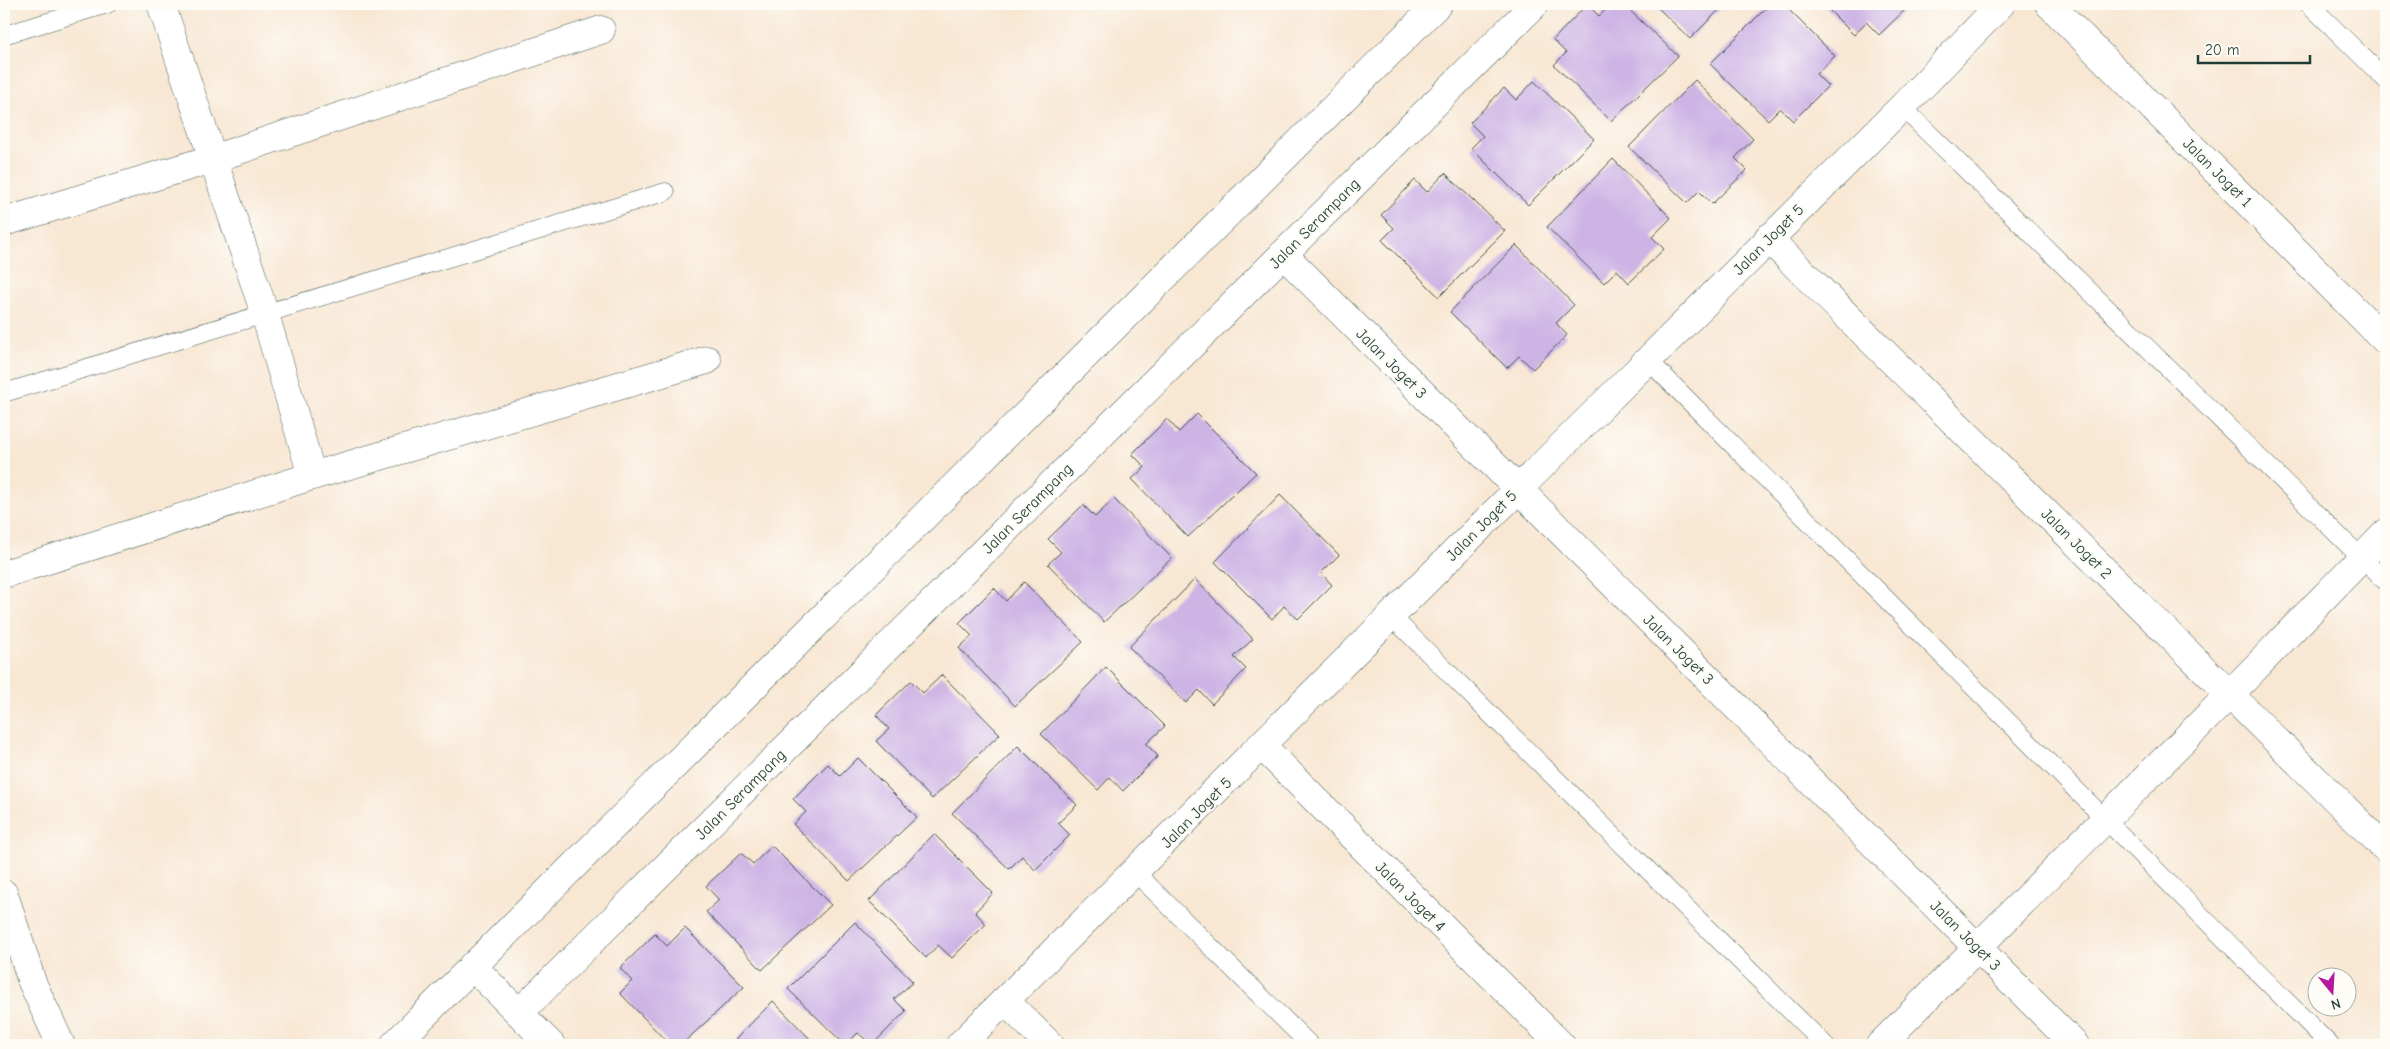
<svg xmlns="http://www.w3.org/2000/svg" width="2390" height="1049" font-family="'Comic Neue',sans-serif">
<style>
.building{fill:#cdb4e5}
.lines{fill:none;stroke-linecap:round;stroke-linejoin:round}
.service-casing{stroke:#40564c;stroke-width:19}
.minor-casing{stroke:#40564c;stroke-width:29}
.service{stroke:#fff;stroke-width:18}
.minor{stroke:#fff;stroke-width:28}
.labels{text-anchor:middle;stroke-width:4;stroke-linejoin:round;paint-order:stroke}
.street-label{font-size:16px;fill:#1f3d34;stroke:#fdfcf7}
</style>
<rect width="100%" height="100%" fill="#fdfcf7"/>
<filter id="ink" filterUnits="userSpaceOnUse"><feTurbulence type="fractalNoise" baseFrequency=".02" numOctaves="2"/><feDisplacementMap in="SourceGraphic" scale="10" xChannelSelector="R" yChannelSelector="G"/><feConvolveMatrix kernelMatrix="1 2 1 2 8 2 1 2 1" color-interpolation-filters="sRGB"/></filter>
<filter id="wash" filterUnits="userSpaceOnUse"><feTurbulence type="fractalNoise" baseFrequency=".0096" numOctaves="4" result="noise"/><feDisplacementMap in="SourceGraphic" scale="20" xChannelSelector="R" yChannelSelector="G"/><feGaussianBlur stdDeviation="1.12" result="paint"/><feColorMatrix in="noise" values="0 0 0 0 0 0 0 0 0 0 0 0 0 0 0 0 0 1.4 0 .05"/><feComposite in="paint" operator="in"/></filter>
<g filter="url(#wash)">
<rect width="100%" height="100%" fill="#f8e7d3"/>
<g id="blocks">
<g class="building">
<path d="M 1587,4 L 1599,16 L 1612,4 L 1623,4 L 1678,56 L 1611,121 L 1554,65 L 1566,53 L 1553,40 Z"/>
<path d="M 1654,4 L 1725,4 L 1690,39 Z"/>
<path d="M 1770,4 L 1783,4 L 1835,56 L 1816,74 L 1828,86 L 1793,121 L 1780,108 L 1768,120 L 1710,64 Z"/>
<path d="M 1823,4 L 1911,4 L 1879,35 L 1866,22 L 1854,35 Z"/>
<path d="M 1695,80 L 1753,139 L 1735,158 L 1747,170 L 1712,204 L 1699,191 L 1687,203 L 1629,147 Z"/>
<path d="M 1534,81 L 1594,139 L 1528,205 L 1471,148 L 1483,136 L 1470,123 L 1504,88 L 1516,100 Z"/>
<path d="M 1613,159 L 1671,218 L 1652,237 L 1664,249 L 1629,283 L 1617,270 L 1604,283 L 1547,227 Z"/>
<path d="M 1445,173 L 1505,231 L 1439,297 L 1382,240 L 1394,228 L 1381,215 L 1415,180 L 1427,192 Z"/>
<path d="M 1516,245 L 1574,305 L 1556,323 L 1567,335 L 1533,369 L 1519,356 L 1507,368 L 1450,312 Z"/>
<path d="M 1197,414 L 1256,473 L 1188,537 L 1132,479 L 1145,467 L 1132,454 L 1167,419 L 1179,432 Z"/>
<path d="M 1280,495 L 1339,555 L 1321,573 L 1332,585 L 1298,619 L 1284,606 L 1272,619 L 1215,562 Z"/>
<path d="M 1114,499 L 1172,558 L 1104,622 L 1048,564 L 1061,552 L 1048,539 L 1083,505 L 1095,517 Z"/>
<path d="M 1195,579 L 1253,639 L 1234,657 L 1246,669 L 1212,704 L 1199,690 L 1186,703 L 1129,647 Z"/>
<path d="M 1024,582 L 1083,642 L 1015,706 L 959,648 L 972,636 L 959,623 L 994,588 L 1006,601 Z"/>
<path d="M 1106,667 L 1165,726 L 1146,744 L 1158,756 L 1123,791 L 1110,777 L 1098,790 L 1041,734 Z"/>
<path d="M 942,675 L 1000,734 L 932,799 L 876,741 L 889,729 L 876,715 L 911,681 L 923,693 Z"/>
<path d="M 1018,746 L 1077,805 L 1058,823 L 1070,835 L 1035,870 L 1022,856 L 1009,869 L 952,813 Z"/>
<path d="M 858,758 L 917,817 L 849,881 L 793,824 L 806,812 L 793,799 L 828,764 L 840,776 Z"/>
<path d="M 934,834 L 993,893 L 975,912 L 986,924 L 952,958 L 938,945 L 926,958 L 869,901 Z"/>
<path d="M 772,846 L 831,905 L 762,970 L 706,912 L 719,900 L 706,886 L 741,853 L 753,864 Z"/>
<path d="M 855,922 L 913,982 L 894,999 L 906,1011 L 872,1045 L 858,1033 L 845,1045 L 788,989 Z"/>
<path d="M 685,928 L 744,987 L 681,1045 L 670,1045 L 620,993 L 632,981 L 620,968 L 655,934 L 667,946 Z"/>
<path d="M 773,1001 L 816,1045 L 730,1045 Z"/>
</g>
</g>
</g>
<g filter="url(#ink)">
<use href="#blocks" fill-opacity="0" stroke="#40564c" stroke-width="1"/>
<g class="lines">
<g class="service-casing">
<g id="service">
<path d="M 2309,4 L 2386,80"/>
<path d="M 4,35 L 108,4"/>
<path d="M 1902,107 L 2386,582"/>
<path d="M 1647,359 L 2330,1045"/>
<path d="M 4,393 L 665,192"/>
<path d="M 1390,615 L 1825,1045"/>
<path d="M 1135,872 L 1310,1045"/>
</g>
</g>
<g class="minor-casing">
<g id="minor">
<path d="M 161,4 L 265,314 L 312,476"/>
<path d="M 2049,4 L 2386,341"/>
<path d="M 4,222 L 212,159 L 601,30"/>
<path d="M 1768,238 L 2386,849"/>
<path d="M 1283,254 L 2075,1045"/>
<path d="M 4,574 L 312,476 L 707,360"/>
<path d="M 1262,746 L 1561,1045"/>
<path d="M 4,894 L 32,982 L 61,1045"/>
<path d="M 472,966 L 551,1045"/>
<path d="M 1005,1001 L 1050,1045"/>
<path d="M 519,1013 L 1535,4"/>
<path d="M 394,1045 L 1438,4"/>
<path d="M 960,1045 L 1902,107 L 2001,4"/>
<path d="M 1880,1045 L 2230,694 L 2386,533"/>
</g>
</g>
<use href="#service" class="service"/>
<use href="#minor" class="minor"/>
</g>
</g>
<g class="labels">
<g class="street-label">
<text transform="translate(2218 172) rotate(45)" y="6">Jalan Joget 1</text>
<text transform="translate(1314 223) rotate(-45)" y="6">Jalan Serampang</text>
<text transform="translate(1768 239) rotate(-45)" y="6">Jalan Joget 5</text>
<text transform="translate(1392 363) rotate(45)" y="6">Jalan Joget 3</text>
<text transform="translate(1027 508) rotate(-45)" y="6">Jalan Serampang</text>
<text transform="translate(1481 525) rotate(-45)" y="6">Jalan Joget 5</text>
<text transform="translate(2077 543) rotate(45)" y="6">Jalan Joget 2</text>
<text transform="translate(1679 649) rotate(45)" y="6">Jalan Joget 3</text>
<text transform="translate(740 794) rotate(-45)" y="6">Jalan Serampang</text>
<text transform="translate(1196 812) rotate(-45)" y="6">Jalan Joget 5</text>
<text transform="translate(1411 896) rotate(45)" y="6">Jalan Joget 4</text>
<text transform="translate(1966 935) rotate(45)" y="6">Jalan Joget 3</text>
</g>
</g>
<rect width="2390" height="1049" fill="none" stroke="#fdfcf7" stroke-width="20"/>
<g transform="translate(2332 992) rotate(162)"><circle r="24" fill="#fdfcf7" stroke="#a4b0a9"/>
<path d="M0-4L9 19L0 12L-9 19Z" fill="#b5179e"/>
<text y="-8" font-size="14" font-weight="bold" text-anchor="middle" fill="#1f3d34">N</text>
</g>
<path d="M2198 55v8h112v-8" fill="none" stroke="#1f3d34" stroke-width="2.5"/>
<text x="2205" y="55" font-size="15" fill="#1f3d34" stroke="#fdfcf7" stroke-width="4" paint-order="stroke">20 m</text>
</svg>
